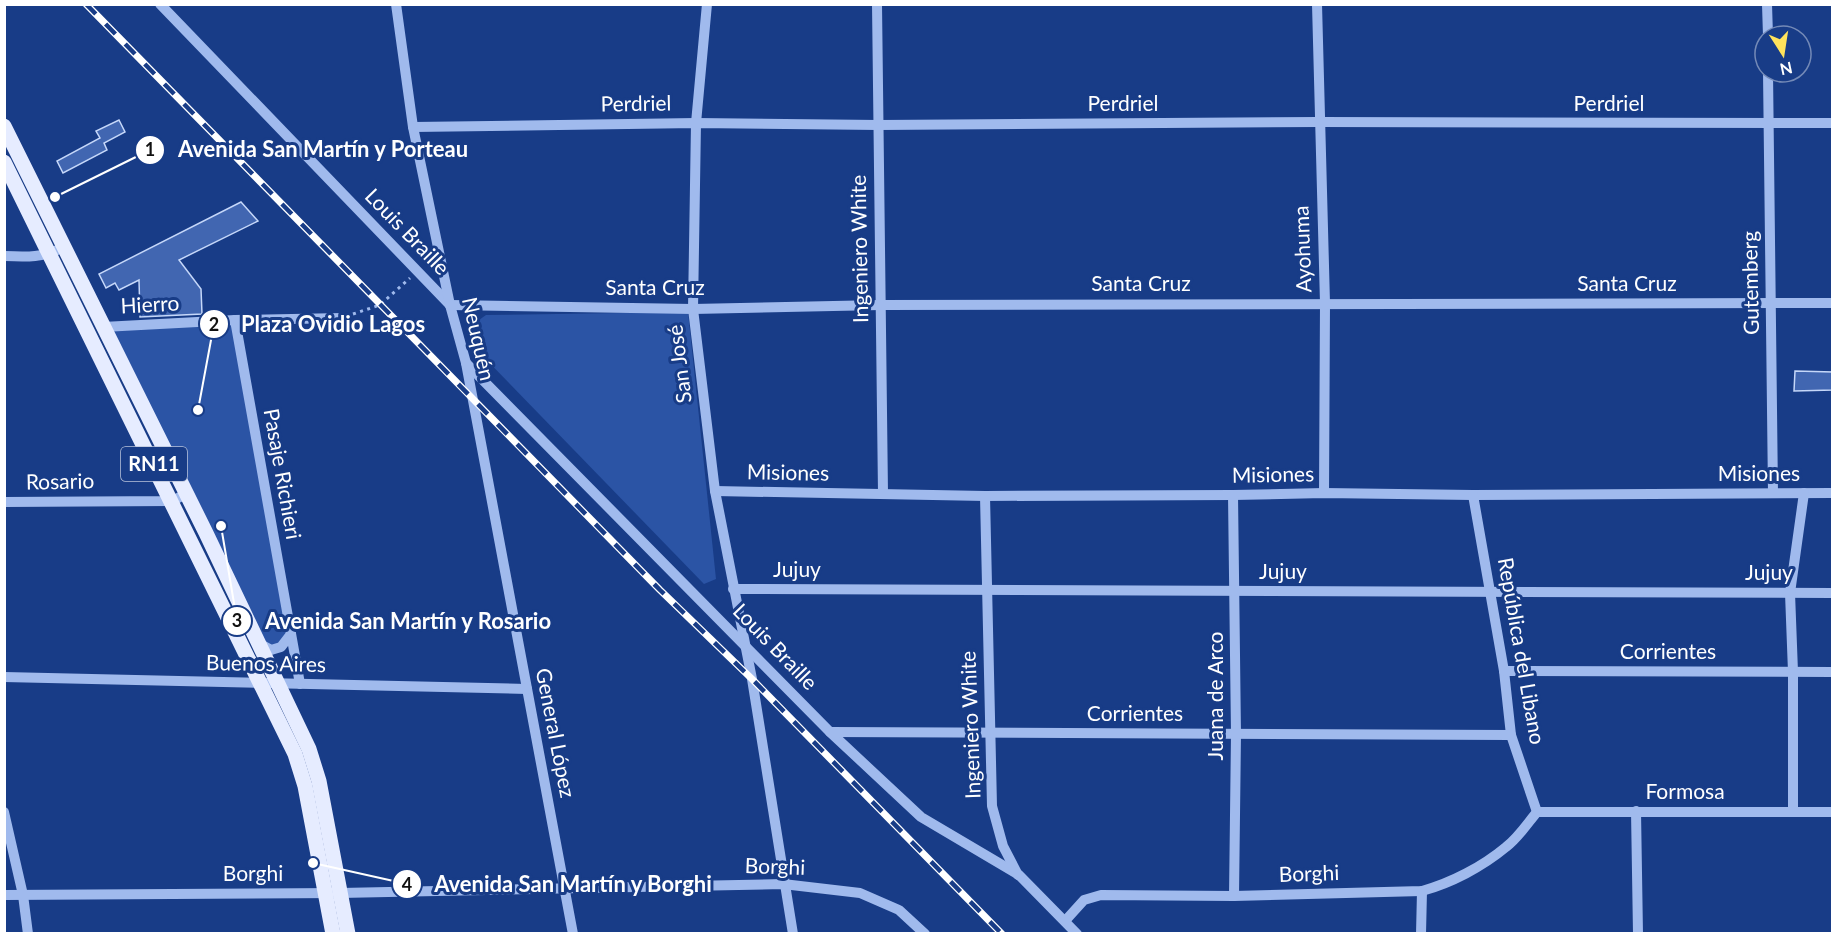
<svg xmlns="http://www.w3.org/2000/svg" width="1837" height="938" font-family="Lato,sans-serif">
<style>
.green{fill:#2b54a5}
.building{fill:#4166b1;stroke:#c5d7f9;stroke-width:1.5}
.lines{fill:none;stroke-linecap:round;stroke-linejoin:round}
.path{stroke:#a0baed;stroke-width:3;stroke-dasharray:3 4.5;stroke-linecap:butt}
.minor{stroke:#a0baed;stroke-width:10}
.major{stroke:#e6ecff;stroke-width:15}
.rail-casing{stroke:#fff;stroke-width:7}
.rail{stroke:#183c87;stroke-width:4.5;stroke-dasharray:14;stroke-linecap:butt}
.labels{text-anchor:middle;stroke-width:6;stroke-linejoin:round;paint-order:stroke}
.shield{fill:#183c87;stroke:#bac4db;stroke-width:1.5}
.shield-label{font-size:20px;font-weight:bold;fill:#fff}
.street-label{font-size:21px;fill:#fff;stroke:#183c87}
.leader{fill:none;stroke:#fff;stroke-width:2}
.callout-dot{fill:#fff;stroke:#183c87;stroke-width:2}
.mark-label{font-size:18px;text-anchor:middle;font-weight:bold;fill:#111}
.callout-label{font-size:22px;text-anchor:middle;font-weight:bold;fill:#fff;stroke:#183c87;stroke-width:6;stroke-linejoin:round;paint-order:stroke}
</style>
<rect width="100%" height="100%" fill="#183c87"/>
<g class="green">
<path d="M 688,312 L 716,579 L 704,584 L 474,347 L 472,325 L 486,315 Z"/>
<path d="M 235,320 L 291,634 L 281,647 L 260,644 L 103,327 Z"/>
</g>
<g class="building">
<path d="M 119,120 L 125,132 L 104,143 L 107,150 L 63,173 L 57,161 L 100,138 L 96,131 Z"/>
<path d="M 241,202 L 258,221 L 179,260 L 201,289 L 202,314 L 140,317 L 139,280 L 119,290 L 115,283 L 106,288 L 99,274 Z"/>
<path d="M 1795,371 L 1833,372 L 1833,390 L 1794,391 Z"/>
</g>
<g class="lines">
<path class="path" d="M 353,314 L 380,305 L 410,278"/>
<g class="minor">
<path d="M 160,4 L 450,305"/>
<path d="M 396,4 L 413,127 L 450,305 L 466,363 L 573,934"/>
<path d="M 707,4 L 696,123 L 693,309 L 715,491 L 752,679 L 793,934"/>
<path d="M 877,4 L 883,493"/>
<path d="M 1317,4 L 1325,303 L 1324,493"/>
<path d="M 1767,4 L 1768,36"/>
<path d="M 1768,72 L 1773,493"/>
<path d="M 413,127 L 696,123 L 879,125 L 1319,122 L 1832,123"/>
<path d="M 4,256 C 26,257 44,258 63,247"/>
<path d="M 450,305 L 693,309 L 881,305 L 1832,303"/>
<path d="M 235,320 L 300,684"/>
<path d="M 103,327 L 235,320 L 343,318"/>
<path d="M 466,363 L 830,732 L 921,817 L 1019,875 L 1077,934"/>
<path d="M 715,491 L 985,496 L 1233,495 L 1324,493 L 1473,495 L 1832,493"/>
<path d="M 1233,495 L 1236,734 L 1234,896"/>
<path d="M 1473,495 L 1504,671 L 1511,735 L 1537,812"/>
<path d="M 985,496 L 992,806 L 1003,846 L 1018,875"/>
<path d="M 4,502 L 172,501 L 186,494"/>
<path d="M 733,589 L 1832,593"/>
<path d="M 260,644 L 271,650 L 281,647 L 291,634"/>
<path d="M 1504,671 L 1832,672"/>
<path d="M 4,677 L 527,689"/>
<path d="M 830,732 L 1511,735"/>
<path d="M 1636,811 L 1638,934"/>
<path d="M 1793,811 L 1793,672 L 1790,593 L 1804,493"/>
<path d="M 4,812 L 23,895 L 28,934"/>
<path d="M 1537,812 L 1832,812"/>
<path d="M 4,895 L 340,893 L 783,884 L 860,893 L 899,910 L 925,934"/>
<path d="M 1065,921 L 1084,900 L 1101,895 L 1234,896 L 1422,891 C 1451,883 1482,867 1506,847 C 1518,838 1527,824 1537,812"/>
<path d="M 1421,934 L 1422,891"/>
</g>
<g class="major">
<path d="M 4,126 L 206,533 L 309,749 L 319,781 L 348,934"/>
<path d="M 4,162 L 295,754 L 305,786 L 333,934"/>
</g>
<g class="rail-casing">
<path id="rail" d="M 86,4 L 660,590 L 752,679 L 1002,934"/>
</g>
<use href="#rail" class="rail"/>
</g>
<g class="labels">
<rect class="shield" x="121" y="447" width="66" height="34" rx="4.5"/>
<g class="shield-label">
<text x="154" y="471">RN11</text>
</g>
<g class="street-label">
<text transform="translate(636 104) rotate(-1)" y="7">Perdriel</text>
<text x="1123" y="111">Perdriel</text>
<text x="1609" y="111">Perdriel</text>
<text transform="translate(407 232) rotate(46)" y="7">Louis Braille</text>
<text transform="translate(860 249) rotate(-91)" y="7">Ingeniero White</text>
<text transform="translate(1303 249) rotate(-92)" y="7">Ayohuma</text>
<text transform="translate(1751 283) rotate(-91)" y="7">Gutemberg</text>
<text x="1141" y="291">Santa Cruz</text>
<text x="1627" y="291">Santa Cruz</text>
<text x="655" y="295">Santa Cruz</text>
<text transform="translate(150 305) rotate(-3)" y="7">Hierro</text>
<text transform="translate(478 339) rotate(77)" y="7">Neuquén</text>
<text transform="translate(680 364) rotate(-97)" y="7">San José</text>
<text transform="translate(788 473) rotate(1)" y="7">Misiones</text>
<text transform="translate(282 474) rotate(80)" y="7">Pasaje Richieri</text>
<text x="1759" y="481">Misiones</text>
<text transform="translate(1273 475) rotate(-1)" y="7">Misiones</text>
<text transform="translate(60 482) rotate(-1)" y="7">Rosario</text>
<text x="797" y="577">Jujuy</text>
<text x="1283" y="579">Jujuy</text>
<text x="1769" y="580">Jujuy</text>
<text transform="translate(775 647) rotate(46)" y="7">Louis Braille</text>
<text transform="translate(1521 651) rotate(80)" y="7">República del Libano</text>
<text x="1668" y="659">Corrientes</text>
<text transform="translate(266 664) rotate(1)" y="7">Buenos Aires</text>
<text transform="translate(1216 696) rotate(-90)" y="7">Juana de Arco</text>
<text x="1135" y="721">Corrientes</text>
<text transform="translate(971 725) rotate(-92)" y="7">Ingeniero White</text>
<text transform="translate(555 733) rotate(79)" y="7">General López</text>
<text x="1685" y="799">Formosa</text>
<text transform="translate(775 867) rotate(2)" y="7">Borghi</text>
<text x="253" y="881">Borghi</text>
<text transform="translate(1309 874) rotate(-2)" y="7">Borghi</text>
</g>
</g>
<path class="leader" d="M55 197L150 150M198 410L214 324M221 526L237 621M313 863L407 884"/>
<g class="callout-dot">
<circle cx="55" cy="197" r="6"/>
<circle cx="198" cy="410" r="6"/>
<circle cx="221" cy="526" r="6"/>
<circle cx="313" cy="863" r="6"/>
<circle cx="150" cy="150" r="15"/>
<circle cx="214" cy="324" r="15"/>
<circle cx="237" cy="621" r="15"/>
<circle cx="407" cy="884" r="15"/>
</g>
<g class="mark-label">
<text x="150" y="156">1</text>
<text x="214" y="331">2</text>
<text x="237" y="627">3</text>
<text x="407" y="891">4</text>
</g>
<g class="callout-label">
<text x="323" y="157">Avenida San Martín y Porteau</text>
<text x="333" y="332">Plaza Ovidio Lagos</text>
<text x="408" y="629">Avenida San Martín y Rosario</text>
<text x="573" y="892">Avenida San Martín y Borghi</text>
</g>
<rect width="1837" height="938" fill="none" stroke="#ffffff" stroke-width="12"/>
<g transform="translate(1783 54) rotate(168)"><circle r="28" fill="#183c87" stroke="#748ab7" stroke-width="1.5"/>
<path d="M0-4.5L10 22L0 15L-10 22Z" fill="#ffe35c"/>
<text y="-9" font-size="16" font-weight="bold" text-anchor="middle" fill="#ffffff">N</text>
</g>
</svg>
